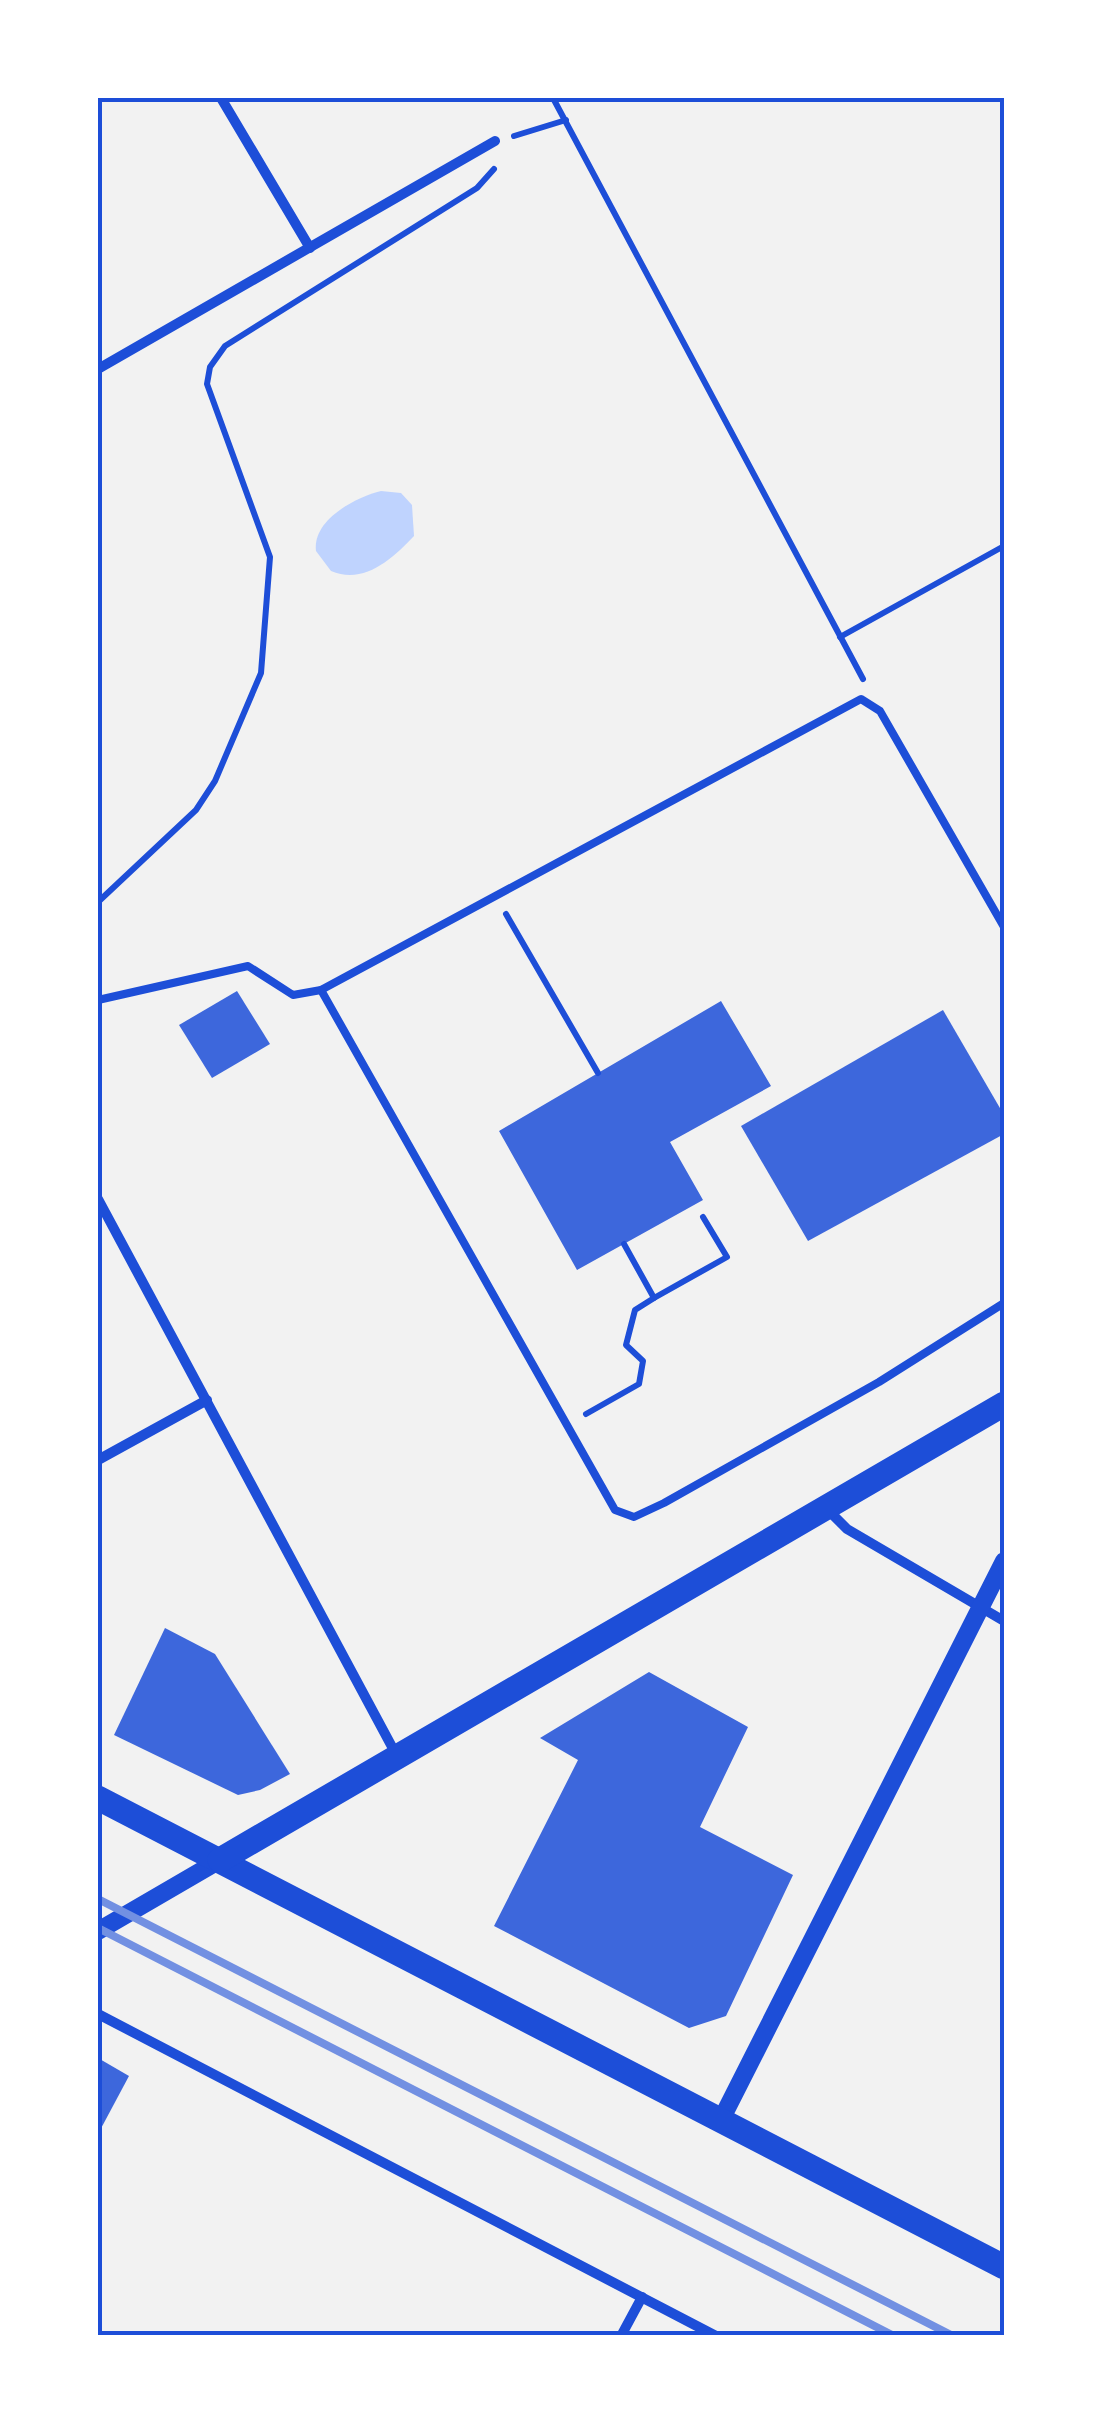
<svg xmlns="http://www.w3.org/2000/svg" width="1102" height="2433" font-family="'Playfair Display',serif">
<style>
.water{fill:#bfd3fe}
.building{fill:#3d67dc}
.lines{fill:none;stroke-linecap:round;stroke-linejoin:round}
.path{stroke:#1d4ed8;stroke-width:6}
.service{stroke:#1d4ed8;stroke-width:8}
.minor{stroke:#1d4ed8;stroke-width:10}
.tertiary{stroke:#1d4ed8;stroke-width:18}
.primary{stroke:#1d4ed8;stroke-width:25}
.rail{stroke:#7290e2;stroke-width:8}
.neatline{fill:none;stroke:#1d4ed8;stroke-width:4}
</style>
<rect width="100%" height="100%" fill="#f2f2f2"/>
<path class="water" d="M 381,491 L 401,493 L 412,505 L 414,536 C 392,559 364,585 331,571 L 316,551 C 312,520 356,497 381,491 Z"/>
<g class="building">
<path d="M 237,991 L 270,1044 L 212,1078 L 179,1025 Z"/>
<path d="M 721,1001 L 771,1086 L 670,1142 L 703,1200 L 577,1270 L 499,1131 Z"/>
<path d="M 943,1010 L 1004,1115 L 1004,1134 L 808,1241 L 741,1126 Z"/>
<path d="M 165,1628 L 215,1654 L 290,1774 L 260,1790 L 238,1795 L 114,1735 Z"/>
<path d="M 649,1672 L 748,1727 L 700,1827 L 793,1875 L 726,2016 L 689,2028 L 494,1926 L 578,1760 L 540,1738 Z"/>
<path d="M 98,2058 L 129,2076 L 98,2134 Z"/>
</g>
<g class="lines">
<g class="path">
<path d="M 553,98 L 863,679"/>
<path d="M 514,136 L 566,120"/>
<path d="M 840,637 L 1004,546"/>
<path d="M 98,902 L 196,810 L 215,781 L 261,673 L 270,557 L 207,384 L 210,367 L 225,346 L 477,188 L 494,169"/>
<path d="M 506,914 L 598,1073"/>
<path d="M 654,1298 L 727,1257 L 703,1217"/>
<path d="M 586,1414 L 639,1384 L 643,1361 L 626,1345 L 635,1310 L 654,1298 L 624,1244"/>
</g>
<g class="service">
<path d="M 321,990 L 615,1510 L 634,1517 L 664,1503 L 879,1382 L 1004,1303"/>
<path d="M 98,1000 L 248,966 L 293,995 L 321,990 L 861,699 L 880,711 L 1004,927"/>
</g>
<g class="minor">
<path d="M 221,98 L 310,248"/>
<path d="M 98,369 L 495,141"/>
<path d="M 98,1199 L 398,1758"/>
<path d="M 98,1460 L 207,1400"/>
<path d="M 828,1510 L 847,1529 L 1004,1621"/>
<path d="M 98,2014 L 716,2336"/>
<path d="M 621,2336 L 642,2297"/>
</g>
<g class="tertiary">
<path d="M 98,1931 L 220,1860"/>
<path d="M 721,2120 L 1004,1561"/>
</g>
<g class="primary">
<path d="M 98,1798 L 1004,2267"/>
<path d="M 220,1860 L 1004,1404"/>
</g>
<g class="rail">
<path d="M 98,1899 L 953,2336"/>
<path d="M 98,1928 L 894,2336"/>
</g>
</g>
<rect width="1102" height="2433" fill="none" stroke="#ffffff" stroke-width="200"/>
<rect x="100" y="100" width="902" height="2233" class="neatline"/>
</svg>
